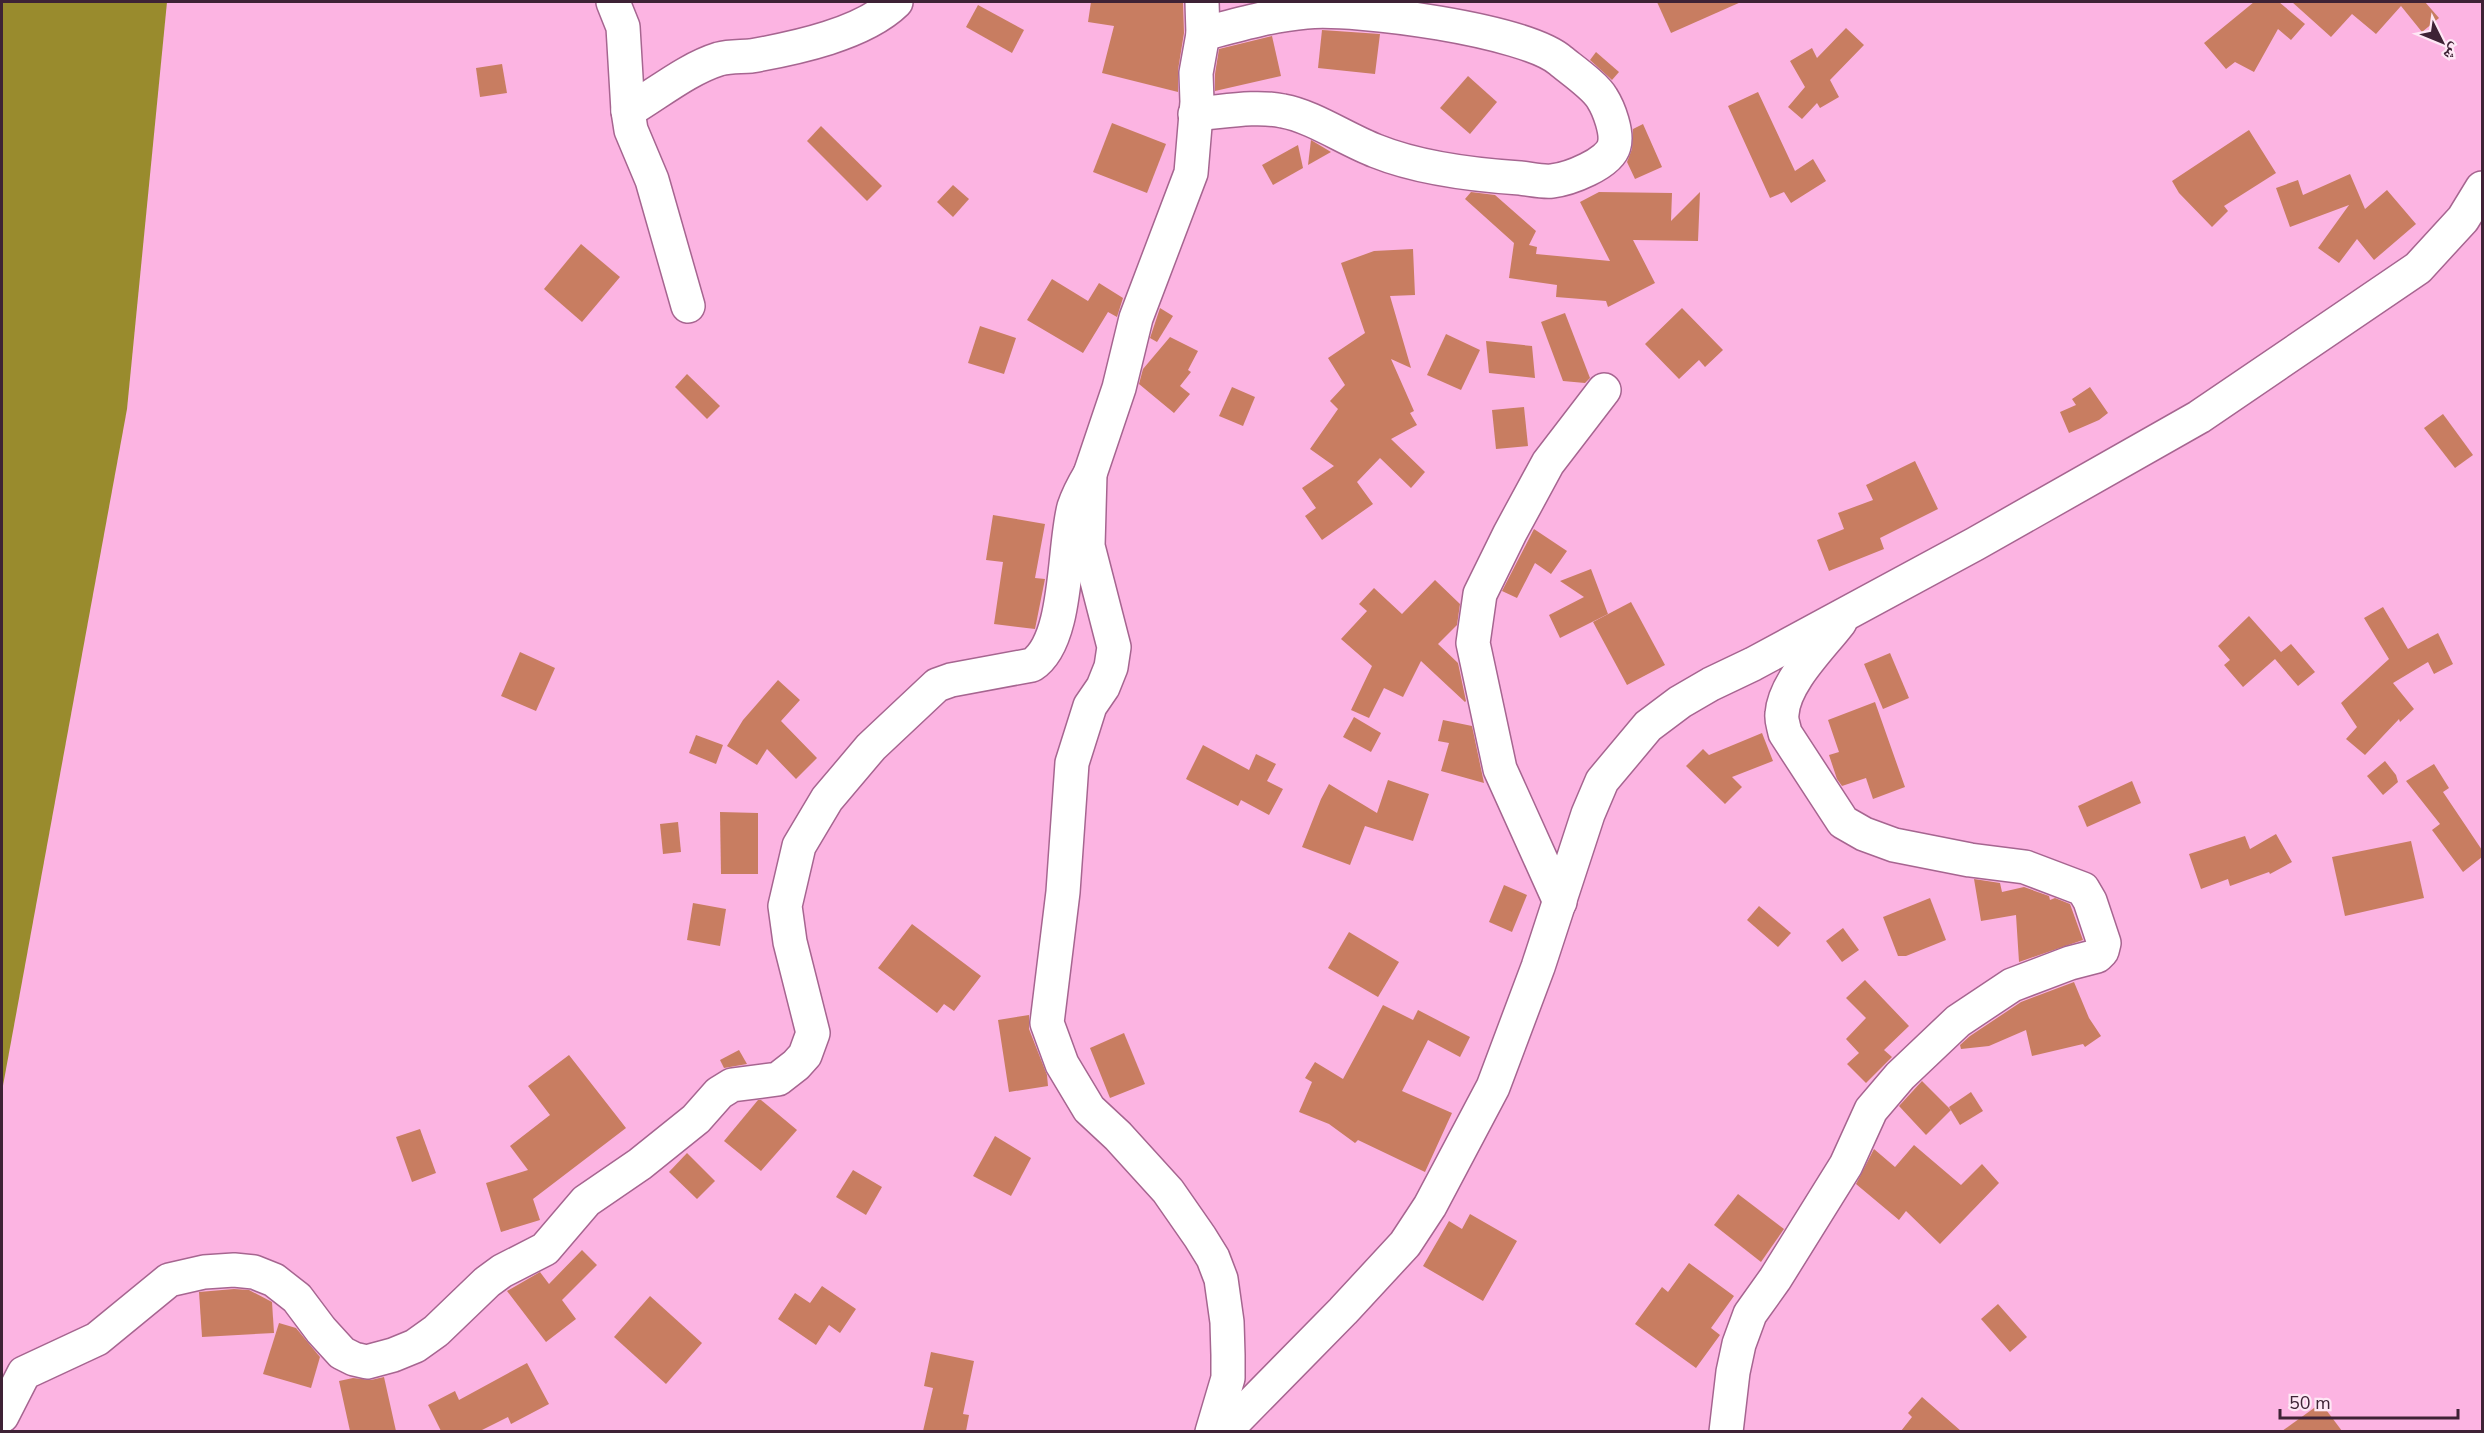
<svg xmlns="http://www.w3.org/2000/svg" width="2484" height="1433" font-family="'Nunito Sans','Noto Naskh Arabic',sans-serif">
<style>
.forest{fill:#998b2d}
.building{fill:#c87d61}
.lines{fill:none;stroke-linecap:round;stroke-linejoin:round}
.minor-casing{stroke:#a66590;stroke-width:36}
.minor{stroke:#fff;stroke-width:33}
</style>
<rect width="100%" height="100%" fill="#fcb4e2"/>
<path class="forest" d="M 2,2 L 167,2 L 127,409 L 2,1091 Z"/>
<g class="building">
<path d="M 1091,2 L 1183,2 L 1184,33 L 1178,70 L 1178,92 L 1102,73 L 1114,26 L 1088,22 Z"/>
<path d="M 1657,2 L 1741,2 L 1671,33 Z"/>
<path d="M 2254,2 L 2279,2 L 2305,24 L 2291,40 L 2278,29 L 2254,72 L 2235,62 L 2226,69 L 2204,43 Z"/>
<path d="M 2292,2 L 2425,2 L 2439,18 L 2422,32 L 2401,6 L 2376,34 L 2352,14 L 2331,37 Z"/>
<path d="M 978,5 L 1024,30 L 1012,53 L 966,27 Z"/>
<path d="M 1846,28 L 1864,45 L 1830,80 L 1839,97 L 1820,108 L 1817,103 L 1802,119 L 1788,107 L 1805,87 L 1790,61 L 1812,48 L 1817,58 Z"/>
<path d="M 1322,30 L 1380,34 L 1375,74 L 1318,68 Z"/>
<path d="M 1272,36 L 1281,76 L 1215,91 L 1215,74 L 1219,49 Z"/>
<path d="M 1596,52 L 1619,72 L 1612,80 L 1590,60 Z"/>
<path d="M 502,64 L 507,93 L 480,97 L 476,68 Z"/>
<path d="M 1468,76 L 1497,102 L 1470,134 L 1440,108 Z"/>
<path d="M 1758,92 L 1795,171 L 1813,159 L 1826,181 L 1791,203 L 1784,192 L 1770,198 L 1728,106 Z"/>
<path d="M 1112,123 L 1166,144 L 1147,193 L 1093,172 Z"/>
<path d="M 1643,124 L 1662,167 L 1635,179 L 1627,162 L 1632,149 L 1633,129 Z"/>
<path d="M 821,126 L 882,186 L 867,201 L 807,141 Z"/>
<path d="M 2249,130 L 2276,173 L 2224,206 L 2228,211 L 2212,227 L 2179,193 L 2172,181 Z"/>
<path d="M 1311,140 L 1331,152 L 1308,165 Z"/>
<path d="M 1298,145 L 1303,168 L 1273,185 L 1262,165 Z"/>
<path d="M 2350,174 L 2365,209 L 2387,190 L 2416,224 L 2374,260 L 2357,239 L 2339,263 L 2318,248 L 2349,205 L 2290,227 L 2276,188 L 2298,180 L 2303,195 Z"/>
<path d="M 953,185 L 969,199 L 953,217 L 937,202 Z"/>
<path d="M 1471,192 L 1495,195 L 1536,231 L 1529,245 L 1537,247 L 1536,254 L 1610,261 L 1580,202 L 1599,192 L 1672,193 L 1671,221 L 1700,192 L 1698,241 L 1633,240 L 1655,283 L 1608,307 L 1606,301 L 1556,297 L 1557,285 L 1509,278 L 1514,243 L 1465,199 Z"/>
<path d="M 581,244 L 620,277 L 582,322 L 544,289 Z"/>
<path d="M 1413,249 L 1415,295 L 1390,296 L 1411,368 L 1391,359 L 1414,411 L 1410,413 L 1417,425 L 1391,439 L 1425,472 L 1411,488 L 1380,458 L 1357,482 L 1373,504 L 1322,540 L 1305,516 L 1316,508 L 1302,488 L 1334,466 L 1310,449 L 1338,409 L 1330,401 L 1345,385 L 1328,358 L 1365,333 L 1341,263 L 1374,251 Z"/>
<path d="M 1052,279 L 1088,301 L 1099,283 L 1123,298 L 1117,317 L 1108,312 L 1083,353 L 1027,320 Z"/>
<path d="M 1160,308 L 1173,316 L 1157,342 L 1150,338 Z"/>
<path d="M 1682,308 L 1723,350 L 1705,367 L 1699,360 L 1679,379 L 1645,344 Z"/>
<path d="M 1565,313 L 1590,378 L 1585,383 L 1563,381 L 1541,322 Z"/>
<path d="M 980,326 L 1016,338 L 1004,374 L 968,363 Z"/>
<path d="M 1446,334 L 1480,350 L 1461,390 L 1427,375 Z"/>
<path d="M 1170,337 L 1198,351 L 1188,370 L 1191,372 L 1180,386 L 1190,394 L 1174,413 L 1139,384 L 1143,369 Z"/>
<path d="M 1486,341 L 1532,346 L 1535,378 L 1489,373 Z"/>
<path d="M 687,374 L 720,406 L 707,419 L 675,387 Z"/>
<path d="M 1232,387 L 1255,397 L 1243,426 L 1219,416 Z"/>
<path d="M 2090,387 L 2108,413 L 2099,420 L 2069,433 L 2060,412 L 2076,405 L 2072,399 Z"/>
<path d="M 1524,407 L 1528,446 L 1496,449 L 1492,410 Z"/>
<path d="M 2443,414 L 2473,455 L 2455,468 L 2424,428 Z"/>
<path d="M 1915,461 L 1938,509 L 1880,538 L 1884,549 L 1829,571 L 1817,540 L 1844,529 L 1838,513 L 1873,500 L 1866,485 Z"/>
<path d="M 993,515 L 1045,524 L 1035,578 L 1045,579 L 1035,629 L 994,624 L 1003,562 L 986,560 Z"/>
<path d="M 1534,529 L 1567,551 L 1551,574 L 1535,563 L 1517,598 L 1502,591 Z"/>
<path d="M 1591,569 L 1608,614 L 1560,638 L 1549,615 L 1584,597 L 1560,581 Z"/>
<path d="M 1435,580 L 1460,604 L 1457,625 L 1438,644 L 1458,663 L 1466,701 L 1465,702 L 1421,661 L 1403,697 L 1384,688 L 1369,718 L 1351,710 L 1372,666 L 1341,639 L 1367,611 L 1359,604 L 1374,588 L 1402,614 Z"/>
<path d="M 1631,602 L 1665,665 L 1627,685 L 1593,622 Z"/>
<path d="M 2383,607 L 2408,649 L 2438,633 L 2453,664 L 2434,674 L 2428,662 L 2393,683 L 2414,709 L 2400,722 L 2399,719 L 2365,755 L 2346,739 L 2357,727 L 2341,703 L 2389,659 L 2364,618 Z"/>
<path d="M 2249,616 L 2281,652 L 2291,644 L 2315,672 L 2298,686 L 2275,659 L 2243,687 L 2224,665 L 2230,660 L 2218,646 Z"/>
<path d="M 520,652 L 555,668 L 536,711 L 501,696 Z"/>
<path d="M 1890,653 L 1909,698 L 1883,709 L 1864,664 Z"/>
<path d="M 778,680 L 800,700 L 781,721 L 817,758 L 796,779 L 767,749 L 757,765 L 727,746 L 743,720 Z"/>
<path d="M 1875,702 L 1905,787 L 1873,799 L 1866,778 L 1842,786 L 1837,779 L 1829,755 L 1839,752 L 1828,720 Z"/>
<path d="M 1354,717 L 1381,733 L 1371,752 L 1343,737 Z"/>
<path d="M 1443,720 L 1472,726 L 1484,783 L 1441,771 L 1449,743 L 1438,741 Z"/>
<path d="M 1762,733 L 1773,761 L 1732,777 L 1742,787 L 1725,804 L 1686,766 L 1703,749 L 1709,755 Z"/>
<path d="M 696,735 L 723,745 L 716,764 L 689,753 Z"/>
<path d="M 1203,745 L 1249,770 L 1256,754 L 1276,764 L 1267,781 L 1283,789 L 1269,815 L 1241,800 L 1238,806 L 1186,779 Z"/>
<path d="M 2385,761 L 2396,775 L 2398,782 L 2383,795 L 2367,776 Z"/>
<path d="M 2434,764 L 2449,788 L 2443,792 L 2482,850 L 2482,857 L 2463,872 L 2432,830 L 2440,824 L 2406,781 Z"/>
<path d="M 1388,780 L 1429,794 L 1413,841 L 1365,826 L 1350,865 L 1302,847 L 1321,799 L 1329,784 L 1377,813 Z"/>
<path d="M 2132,781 L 2141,803 L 2087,827 L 2078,806 Z"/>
<path d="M 720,812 L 758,813 L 758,874 L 721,874 Z"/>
<path d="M 678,822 L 681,852 L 663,854 L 660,824 Z"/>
<path d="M 2276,834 L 2292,862 L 2270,874 L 2269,872 L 2230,886 L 2228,879 L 2201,889 L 2189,854 L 2245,836 L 2250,849 Z"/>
<path d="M 2411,841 L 2424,898 L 2345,916 L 2332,857 Z"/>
<path d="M 1974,879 L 2000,883 L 2002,892 L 2024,887 L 2049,896 L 2050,900 L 2055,898 L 2070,904 L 2083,940 L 2019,962 L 2016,915 L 1981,921 Z"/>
<path d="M 1504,885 L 1527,895 L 1512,932 L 1489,922 Z"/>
<path d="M 1930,898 L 1946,940 L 1906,956 L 1898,956 L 1883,917 Z"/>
<path d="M 693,903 L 726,909 L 720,946 L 687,940 Z"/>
<path d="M 1759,906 L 1791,933 L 1778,947 L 1747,920 Z"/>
<path d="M 912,924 L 981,976 L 954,1011 L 944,1004 L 937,1013 L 878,968 Z"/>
<path d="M 1843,928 L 1859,950 L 1842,962 L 1826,941 Z"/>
<path d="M 1349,932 L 1399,962 L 1378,997 L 1328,968 Z"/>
<path d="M 1865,980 L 1909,1026 L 1884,1050 L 1892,1057 L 1866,1083 L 1847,1064 L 1859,1053 L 1846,1039 L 1866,1018 L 1846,998 Z"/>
<path d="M 2074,982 L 2089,1018 L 2101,1036 L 2085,1047 L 2083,1044 L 2032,1056 L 2026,1030 L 1989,1046 L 1961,1049 L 1960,1045 L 1970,1036 L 2021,1002 Z"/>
<path d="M 1383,1005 L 1413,1020 L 1418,1010 L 1470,1037 L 1460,1057 L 1428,1040 L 1402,1091 L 1452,1113 L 1425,1172 L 1358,1140 L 1355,1143 L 1329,1124 L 1299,1112 L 1312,1082 L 1305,1078 L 1315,1062 L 1343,1079 Z"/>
<path d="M 1029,1015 L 1029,1029 L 1047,1075 L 1048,1086 L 1009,1092 L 998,1020 Z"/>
<path d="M 1124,1033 L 1145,1084 L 1110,1098 L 1090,1048 Z"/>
<path d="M 739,1050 L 747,1064 L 724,1068 L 720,1060 Z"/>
<path d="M 569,1055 L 626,1128 L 533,1199 L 540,1220 L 501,1232 L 486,1183 L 528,1170 L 510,1146 L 550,1115 L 528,1086 Z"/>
<path d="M 1922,1081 L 1951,1110 L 1926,1135 L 1899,1106 Z"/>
<path d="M 1971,1092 L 1983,1111 L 1960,1125 L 1949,1107 Z"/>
<path d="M 758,1100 L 761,1100 L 797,1130 L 761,1171 L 724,1141 Z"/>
<path d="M 420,1129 L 436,1173 L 412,1182 L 396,1137 Z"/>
<path d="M 995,1136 L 1031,1158 L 1011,1196 L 973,1176 Z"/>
<path d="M 1914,1145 L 1961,1185 L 1982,1164 L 1999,1183 L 1940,1244 L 1906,1211 L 1899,1220 L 1856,1184 L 1874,1149 L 1895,1167 Z"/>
<path d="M 687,1153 L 715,1181 L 697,1199 L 669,1172 Z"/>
<path d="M 853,1170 L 882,1187 L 866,1215 L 836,1197 Z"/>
<path d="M 1738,1194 L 1784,1229 L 1761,1262 L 1714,1225 Z"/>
<path d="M 1470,1214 L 1517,1241 L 1483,1301 L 1423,1266 L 1449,1221 L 1462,1229 Z"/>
<path d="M 582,1250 L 597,1265 L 562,1300 L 576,1319 L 546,1342 L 507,1291 L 540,1272 L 549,1284 Z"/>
<path d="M 1689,1263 L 1734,1296 L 1711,1328 L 1720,1335 L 1696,1368 L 1635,1324 L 1662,1287 L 1668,1292 Z"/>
<path d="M 822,1286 L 856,1309 L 840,1333 L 829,1325 L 816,1345 L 778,1319 L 795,1293 L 810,1303 Z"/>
<path d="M 234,1289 L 249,1290 L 272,1302 L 274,1333 L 202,1337 L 199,1292 Z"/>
<path d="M 650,1296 L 702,1343 L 666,1384 L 614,1337 Z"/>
<path d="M 1998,1304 L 2027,1337 L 2010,1352 L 1981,1319 Z"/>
<path d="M 279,1323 L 296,1328 L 320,1357 L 311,1388 L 263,1374 Z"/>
<path d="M 931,1352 L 974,1361 L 963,1414 L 969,1415 L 966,1431 L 923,1431 L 933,1388 L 924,1386 Z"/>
<path d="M 527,1363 L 549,1404 L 511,1424 L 508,1417 L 480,1431 L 441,1431 L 428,1405 L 455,1391 L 459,1400 Z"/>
<path d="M 384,1377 L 396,1431 L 350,1431 L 339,1381 L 353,1378 L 371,1380 Z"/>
<path d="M 1922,1397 L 1961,1431 L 1901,1431 L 1912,1417 L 1908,1413 Z"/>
<path d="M 2321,1403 L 2342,1431 L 2282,1431 Z"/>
</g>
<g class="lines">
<g class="minor-casing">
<g id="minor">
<path d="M 613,2 L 623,27 L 628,111 L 631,130 L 652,180 L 688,306"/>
<path d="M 1202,2 L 1203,34 L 1196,73 L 1197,102 L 1191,173 L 1136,318 L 1119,388 L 1090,474 L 1088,546 L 1114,647 L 1111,667 L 1103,687 L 1090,706 L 1072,763 L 1063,892 L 1047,1023 L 1062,1064 L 1089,1109 L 1118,1136 L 1168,1191 L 1200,1237 L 1213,1258 L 1221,1279 L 1227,1322 L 1228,1355 L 1228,1378 L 1212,1432"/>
<path d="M 628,111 C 657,94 687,69 719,59 C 730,56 741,57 751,56 C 796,48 863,34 896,2"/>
<path d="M 1195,114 C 1223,112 1255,105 1283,111 C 1312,116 1347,140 1376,151 C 1418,168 1475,175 1520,178 C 1530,179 1542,182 1552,181 C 1569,179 1609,164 1614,146 C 1618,133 1609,109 1602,98 C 1595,86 1572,70 1561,61 C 1526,30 1355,7 1306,12 C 1271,15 1237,25 1203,34"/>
<path d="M 1560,902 L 1500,769 L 1473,643 L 1480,594 L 1510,533 L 1548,463 L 1604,390"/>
<path d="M 2,1416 L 24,1373 L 97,1339 L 169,1280 L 204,1272 L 234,1270 L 254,1272 L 274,1280 L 297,1298 L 321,1330 L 342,1353 L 354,1359 L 367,1362 L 393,1355 L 415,1346 L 436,1331 L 487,1282 L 502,1271 L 545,1249 L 586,1201 L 640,1164 L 696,1119 L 719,1093 L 732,1085 L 778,1079 L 796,1065 L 805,1055 L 813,1033 L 790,942 L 785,906 L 799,846 L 827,799 L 871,747 L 937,685 L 951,680 L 1032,665 C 1069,641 1063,547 1074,507 C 1078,495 1084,484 1090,474"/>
<path d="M 1224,1432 L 1343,1311 L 1405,1244 L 1430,1206 L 1493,1087 L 1538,967 L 1588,814 L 1602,781 L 1648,726 L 1680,702 L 1711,684 L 1753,664 L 1975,544 L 2199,417 L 2418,268 L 2463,219 L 2482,188"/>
<path d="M 1726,1432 L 1733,1372 L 1739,1344 L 1750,1314 L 1775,1279 L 1846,1165 L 1871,1110 L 1900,1076 L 1958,1021 L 2012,985 L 2070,963 L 2097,956 L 2102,951 L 2104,943 L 2090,901 L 2083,889 L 2025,867 L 1970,860 L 1894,845 L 1864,834 L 1843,822 L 1785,733 C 1784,727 1781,720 1782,714 C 1784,682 1821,647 1840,622"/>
</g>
</g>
<use href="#minor" class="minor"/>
</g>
<rect width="2484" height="1433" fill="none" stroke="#3e2235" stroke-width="6"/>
<g transform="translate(2442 42) rotate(133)" stroke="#fee7f5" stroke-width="4.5" paint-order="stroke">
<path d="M0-4.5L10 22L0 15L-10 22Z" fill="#3e2235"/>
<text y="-9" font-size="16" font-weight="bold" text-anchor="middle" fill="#3e2235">ش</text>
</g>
<path d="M2280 1409v9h178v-9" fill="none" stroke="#3e2235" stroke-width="3"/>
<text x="2289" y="1409" font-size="18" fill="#3e2235" stroke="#fee7f5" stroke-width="4.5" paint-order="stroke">50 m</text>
</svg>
